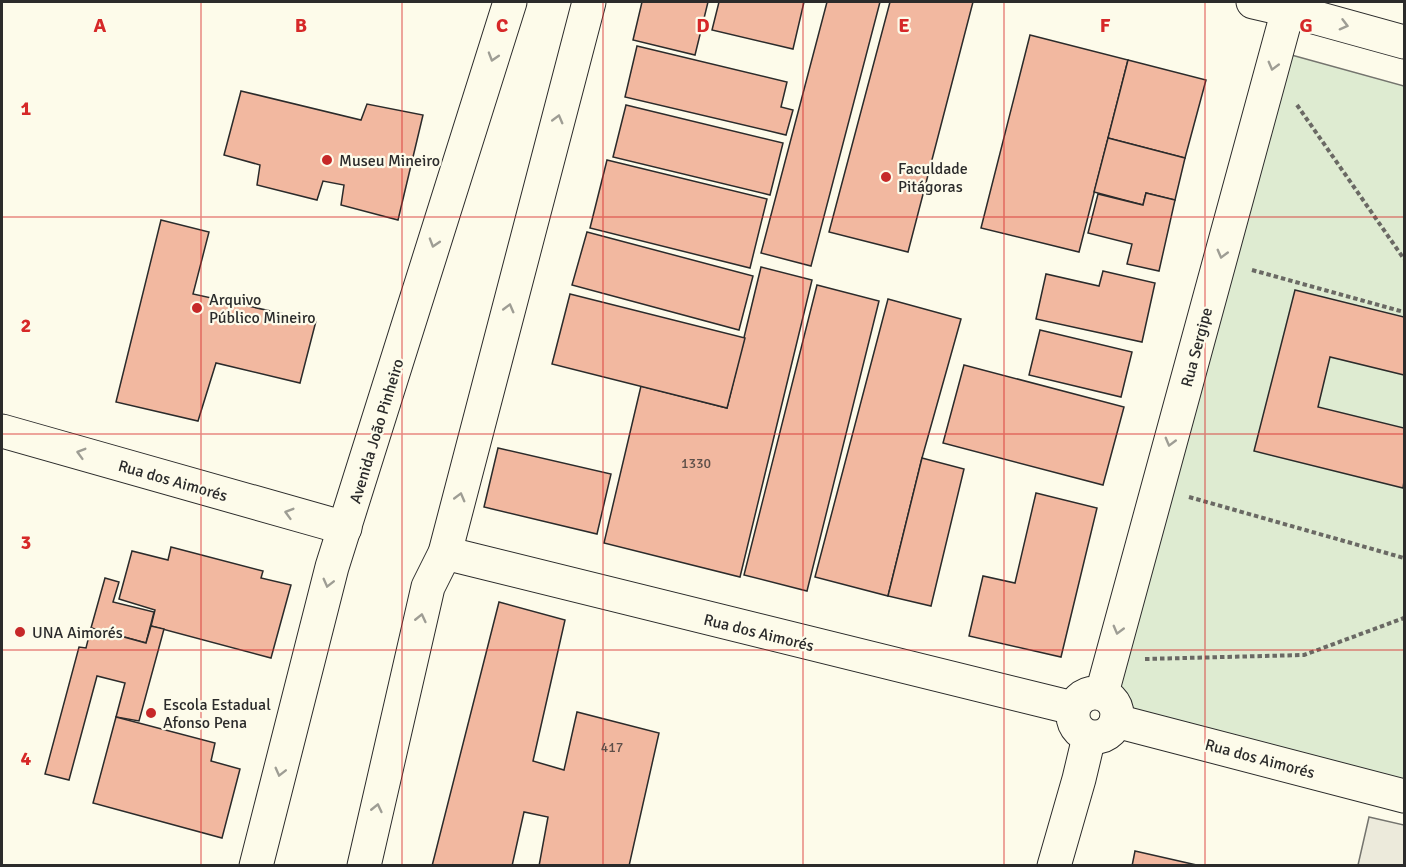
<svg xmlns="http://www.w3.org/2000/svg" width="1406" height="867" font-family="Signika,sans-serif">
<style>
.green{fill:#deebd1;stroke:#74746e;stroke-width:1.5}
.parking{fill:#eceadb;stroke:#74746e;stroke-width:1.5}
.building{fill:#f2b8a0;stroke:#2b2b2b;stroke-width:1.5}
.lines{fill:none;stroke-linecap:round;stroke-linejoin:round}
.minor-casing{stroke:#2b2b2b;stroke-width:35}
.path{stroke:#6a6964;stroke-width:4;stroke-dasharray:4.5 3;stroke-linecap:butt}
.minor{stroke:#fdfbea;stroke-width:33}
.oneway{stroke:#9e9d94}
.grid{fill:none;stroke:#d62828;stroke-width:1.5;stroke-opacity:0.55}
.poi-dot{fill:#c62828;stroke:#fdfbea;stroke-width:2}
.labels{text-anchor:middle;stroke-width:4.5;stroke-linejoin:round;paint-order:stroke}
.number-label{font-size:14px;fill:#5d4e48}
.poi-label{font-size:16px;fill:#2b2b2b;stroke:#fdfbea;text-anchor:start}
.street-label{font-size:16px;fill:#2b2b2b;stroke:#fdfbea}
.grid-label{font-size:20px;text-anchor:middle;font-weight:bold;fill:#d62828;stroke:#fdfbea;stroke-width:4.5;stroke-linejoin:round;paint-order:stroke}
</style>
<rect width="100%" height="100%" fill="#fdfbea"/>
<path class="green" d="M 1277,51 L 1404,86 L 1404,795 L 1117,707 L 1108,698 Z"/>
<path class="parking" d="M 1369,817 L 1404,825 L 1404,865 L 1358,865 Z"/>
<g class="building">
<path d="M 642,2 L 708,2 L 695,55 L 633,40 Z"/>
<path d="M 719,2 L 804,2 L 793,49 L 712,30 Z"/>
<path d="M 827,2 L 880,2 L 811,266 L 761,253 Z"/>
<path d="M 890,2 L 973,2 L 908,252 L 829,232 Z"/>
<path d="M 1030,35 L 1128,60 L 1079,252 L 981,228 Z"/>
<path d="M 637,46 L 787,82 L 781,107 L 793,110 L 786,135 L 625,97 Z"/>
<path d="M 1128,60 L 1206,80 L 1185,158 L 1108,138 Z"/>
<path d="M 241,91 L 361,120 L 367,104 L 423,115 L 398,220 L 341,205 L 344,185 L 323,181 L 317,200 L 257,185 L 260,165 L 224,155 Z"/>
<path d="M 626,105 L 783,143 L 770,195 L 613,157 Z"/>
<path d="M 1108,138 L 1185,158 L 1175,200 L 1146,193 L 1143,205 L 1094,192 Z"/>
<path d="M 607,160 L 767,199 L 750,268 L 590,228 Z"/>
<path d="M 1146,193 L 1175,200 L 1159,271 L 1127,264 L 1132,244 L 1088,233 L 1098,194 L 1143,205 Z"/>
<path d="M 161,220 L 209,232 L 193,294 L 316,321 L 300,383 L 216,363 L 198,421 L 116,402 Z"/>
<path d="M 587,232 L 753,276 L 739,330 L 572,285 Z"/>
<path d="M 761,267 L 812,280 L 740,577 L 604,543 L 641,386 L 727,408 Z"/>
<path d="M 1103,271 L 1155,283 L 1142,342 L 1036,319 L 1046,274 L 1099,286 Z"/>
<path d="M 817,285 L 879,301 L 807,591 L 744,575 Z"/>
<path d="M 1295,290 L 1404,317 L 1404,375 L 1330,357 L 1318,407 L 1404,428 L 1404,481 L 1403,488 L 1254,451 Z"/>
<path d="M 570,294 L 745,338 L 727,408 L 552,364 Z"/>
<path d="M 888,299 L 961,319 L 922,458 L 888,596 L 815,577 Z"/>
<path d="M 1040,330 L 1132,352 L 1121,397 L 1029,375 Z"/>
<path d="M 964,365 L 1124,407 L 1103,485 L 943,443 Z"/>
<path d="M 498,448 L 611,474 L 597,534 L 484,507 Z"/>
<path d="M 922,458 L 964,469 L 931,606 L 888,596 Z"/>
<path d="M 1036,493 L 1097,508 L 1061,657 L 969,636 L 983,576 L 1015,583 Z"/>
<path d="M 171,547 L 263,571 L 261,578 L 291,585 L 271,658 L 151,626 L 155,610 L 119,599 L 132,551 L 168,560 Z"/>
<path d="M 105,578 L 119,582 L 113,602 L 154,612 L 146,643 L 91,628 Z"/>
<path d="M 499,602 L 565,620 L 533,761 L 564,770 L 577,712 L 659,733 L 629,866 L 539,866 L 548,817 L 524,812 L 512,866 L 432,866 Z"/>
<path d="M 151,626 L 164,629 L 139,721 L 116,717 L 125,683 L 97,676 L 69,780 L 45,774 L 79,647 L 86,648 L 91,628 L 146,643 Z"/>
<path d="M 116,717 L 215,743 L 211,761 L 240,769 L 222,838 L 93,803 Z"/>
<path d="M 1135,851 L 1201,866 L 1132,866 Z"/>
</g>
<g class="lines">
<g class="minor-casing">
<g id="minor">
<path d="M 1253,2 L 1288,10 L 1404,42"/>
<path d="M 2,431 L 345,528"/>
<path d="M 445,553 L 1073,708"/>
<circle cx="1095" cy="715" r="22"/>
<path d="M 1102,693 L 1288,10 L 1291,2"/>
<path d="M 1116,721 L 1404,796"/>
<path d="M 256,866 L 332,567 L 510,2"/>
<path d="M 364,866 L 428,587 L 445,553 L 589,2"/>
<path d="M 1054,866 L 1079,779 L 1089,737"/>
</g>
</g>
<g class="path">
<path d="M 1297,105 L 1404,259"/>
<path d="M 1252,270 L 1404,312"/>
<path d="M 1189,497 L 1404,558"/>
<path d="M 1145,659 L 1304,655 L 1404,618"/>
</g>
<use href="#minor" class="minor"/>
</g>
<defs><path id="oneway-chevron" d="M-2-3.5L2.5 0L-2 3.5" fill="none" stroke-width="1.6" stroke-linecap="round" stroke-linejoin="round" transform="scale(1.5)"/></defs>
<g class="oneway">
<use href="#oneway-chevron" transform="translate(1344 25) rotate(15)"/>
<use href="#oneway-chevron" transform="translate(493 57) rotate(107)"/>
<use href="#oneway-chevron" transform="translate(1273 66) rotate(105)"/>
<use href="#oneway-chevron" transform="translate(558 119) rotate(-75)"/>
<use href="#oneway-chevron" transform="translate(434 243) rotate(107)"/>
<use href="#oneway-chevron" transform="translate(1222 254) rotate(105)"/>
<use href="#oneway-chevron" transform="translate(509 308) rotate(-75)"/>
<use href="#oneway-chevron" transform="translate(1170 442) rotate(105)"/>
<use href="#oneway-chevron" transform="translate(81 453) rotate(-164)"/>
<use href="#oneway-chevron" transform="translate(460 497) rotate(-75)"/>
<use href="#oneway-chevron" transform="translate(289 513) rotate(-164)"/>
<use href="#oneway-chevron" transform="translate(328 583) rotate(104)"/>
<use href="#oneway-chevron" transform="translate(421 618) rotate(-77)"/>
<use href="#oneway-chevron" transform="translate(1118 630) rotate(105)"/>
<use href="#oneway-chevron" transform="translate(280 772) rotate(104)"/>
<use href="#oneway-chevron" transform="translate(377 808) rotate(-77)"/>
</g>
<path class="grid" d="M 201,2 L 201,866M 402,2 L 402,866M 603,2 L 603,866M 803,2 L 803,866M 1004,2 L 1004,866M 1205,2 L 1205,866M 2,217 L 1404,217M 2,434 L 1404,434M 2,650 L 1404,650"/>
<g class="poi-dot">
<circle cx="327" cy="160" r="6"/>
<circle cx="886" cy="177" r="6"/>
<circle cx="197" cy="308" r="6"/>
<circle cx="20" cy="632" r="6"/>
<circle cx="151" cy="713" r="6"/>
</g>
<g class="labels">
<g class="number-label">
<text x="696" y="468">1330</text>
<text x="612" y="752">417</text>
</g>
<g class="poi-label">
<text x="339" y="166">Museu Mineiro</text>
<text x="898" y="174">Faculdade<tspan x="898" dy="18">Pitágoras</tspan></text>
<text x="209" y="305">Arquivo<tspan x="209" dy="18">Público Mineiro</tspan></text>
<text x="32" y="638">UNA Aimorés</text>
<text x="163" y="710">Escola Estadual<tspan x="163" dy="18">Afonso Pena</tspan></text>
</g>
<g class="street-label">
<text transform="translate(1196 347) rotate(-75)" y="6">Rua Sergipe</text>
<text transform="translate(376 431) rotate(-73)" y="6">Avenida João Pinheiro</text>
<text transform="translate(173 480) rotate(16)" y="6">Rua dos Aimorés</text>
<text transform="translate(759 632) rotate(14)" y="6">Rua dos Aimorés</text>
<text transform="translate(1260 758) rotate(15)" y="6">Rua dos Aimorés</text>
</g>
</g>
<g class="grid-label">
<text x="100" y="32">A</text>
<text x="301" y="32">B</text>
<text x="502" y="32">C</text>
<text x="703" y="32">D</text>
<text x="904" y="32">E</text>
<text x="1105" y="32">F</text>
<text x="1306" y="32">G</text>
<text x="26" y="115">1</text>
<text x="26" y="332">2</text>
<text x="26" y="549">3</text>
<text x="26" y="765">4</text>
</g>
<rect width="1406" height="867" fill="none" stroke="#2b2b2b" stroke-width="6"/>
</svg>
